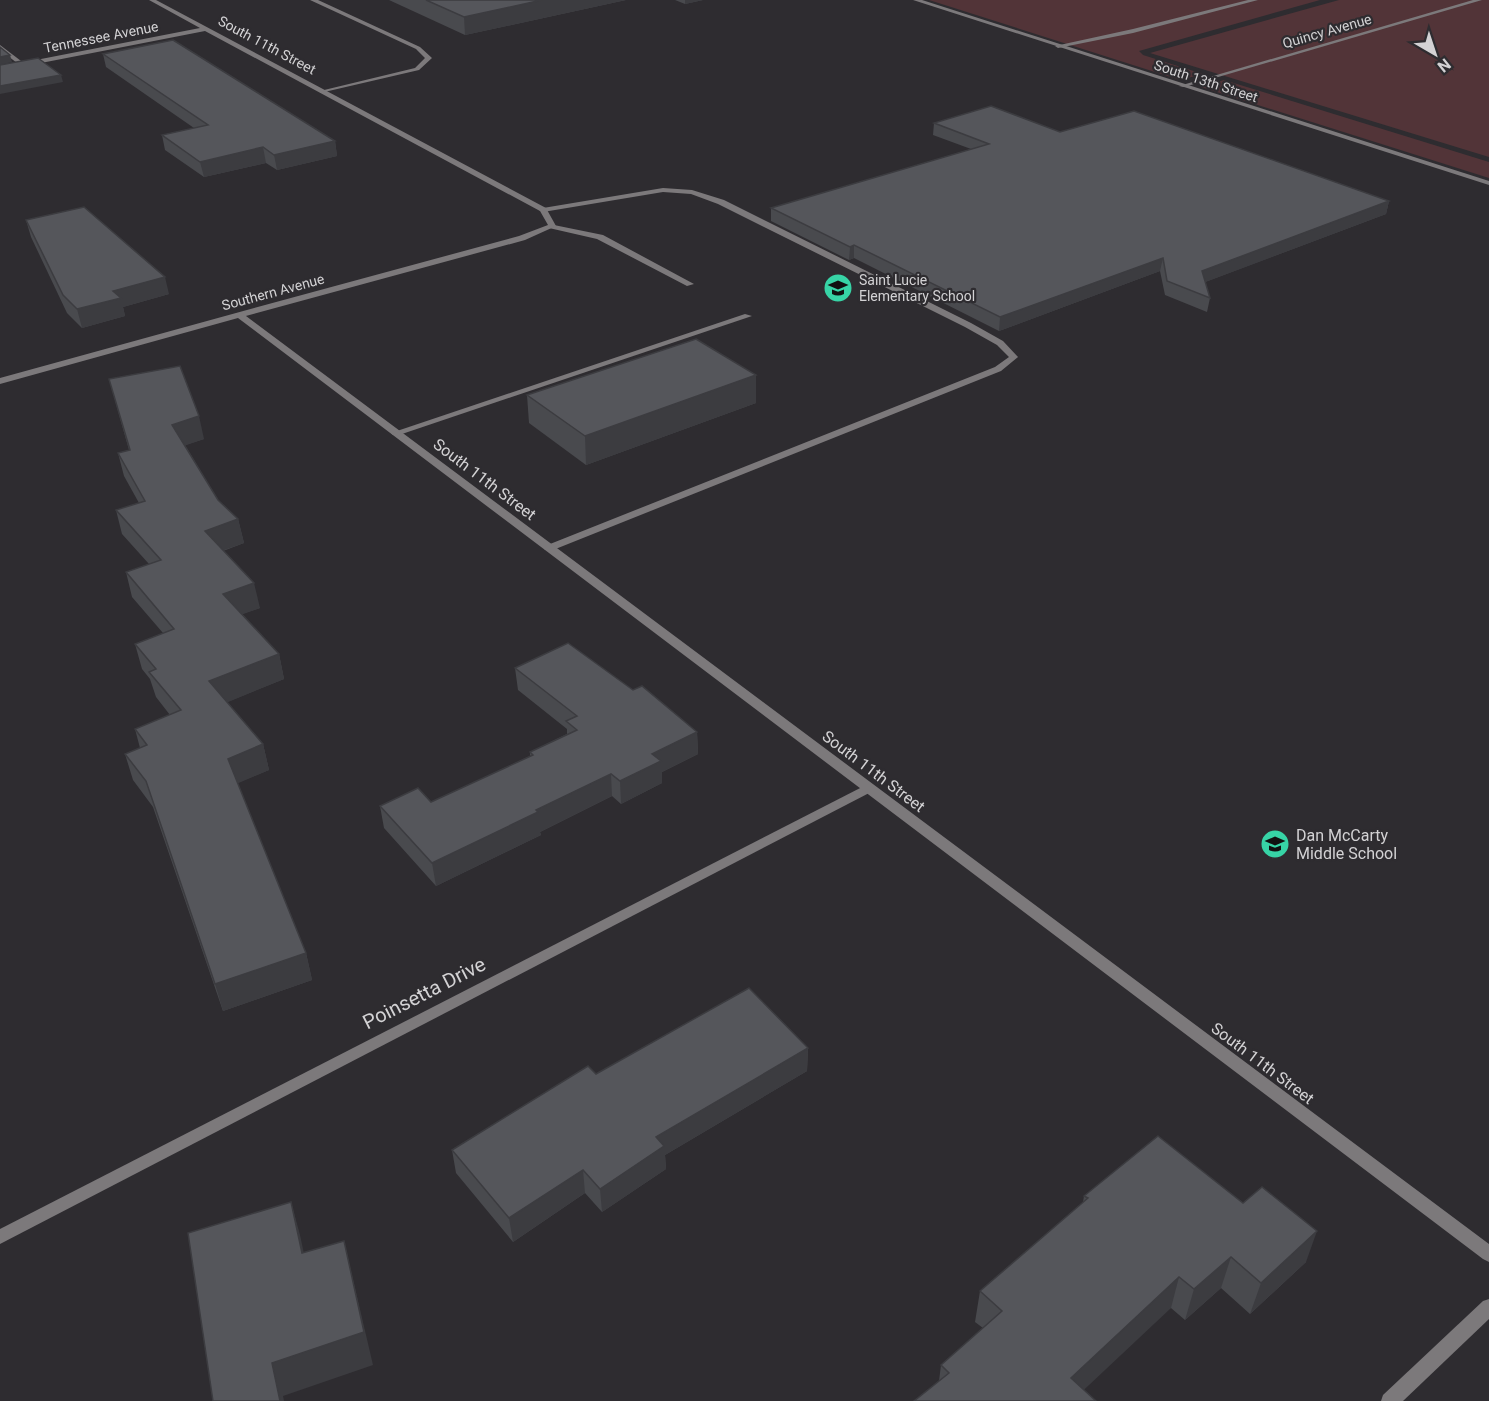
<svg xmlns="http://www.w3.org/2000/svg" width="1489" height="1401" font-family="Roboto,sans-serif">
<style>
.green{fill:#523438}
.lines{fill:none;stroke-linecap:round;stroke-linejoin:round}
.service{fill:#7c797b;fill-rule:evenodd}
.minor{fill:#7c797b;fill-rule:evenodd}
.tertiary{fill:#7c797b;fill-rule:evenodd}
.wall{fill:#494a4e}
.shaded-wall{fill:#3c3c40}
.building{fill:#55565b;stroke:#3c3c40;stroke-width:1.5}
.labels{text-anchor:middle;stroke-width:4.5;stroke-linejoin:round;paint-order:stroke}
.far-street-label{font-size:14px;fill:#d3d2d4;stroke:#2e2c30}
.far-poi-label{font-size:14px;fill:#d3d2d4;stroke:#2e2c30;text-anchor:start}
.street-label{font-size:16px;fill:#d3d2d4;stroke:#2e2c30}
.poi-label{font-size:16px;fill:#d3d2d4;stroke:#2e2c30;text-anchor:start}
.near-street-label{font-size:20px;fill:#d3d2d4;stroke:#2e2c30}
</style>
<rect width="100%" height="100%" fill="#2e2c30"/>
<g class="green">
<path d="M 929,0 L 1320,0 L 1139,51 L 1143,55 L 1203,74 L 1180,80 Z"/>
<path d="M 1339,0 L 1489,0 L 1489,157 L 1150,53 Z"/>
<path d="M 1224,80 L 1489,162 L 1489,178 L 1201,87 Z"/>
</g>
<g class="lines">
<g class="service">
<path d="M 310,0 L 318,0 L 420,47 L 432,58 L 419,70 L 320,93 L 320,91 L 415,68 L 425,58 L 416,49 Z"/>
<path d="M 1248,0 L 1258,0 L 1133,33 L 1058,48 L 1055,46 L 1133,29 Z"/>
<path d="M 0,45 L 25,64 L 25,66 L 21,66 L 0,50 Z"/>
<path d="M 663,188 L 692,190 L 724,200 L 971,323 L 1003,341 L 1018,357 L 1001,371 L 553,550 L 545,550 L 544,548 L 545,546 L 995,367 L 1009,357 L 997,345 L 965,327 L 718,204 L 691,194 L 663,192 L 543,212 L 539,210 L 543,208 Z"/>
<path d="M 549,224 L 603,235 L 694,284 L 687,286 L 597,239 L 549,228 Z"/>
<path d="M 745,314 L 752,316 L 399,435 L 393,435 L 391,433 Z"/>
</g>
<g class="minor">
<path d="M 149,0 L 156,0 L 546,208 L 556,226 L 525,240 L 242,317 L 236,317 L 236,313 L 519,236 L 548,225 L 540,211 L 205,31 L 0,71 L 0,67 L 200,28 Z"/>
<path d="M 1473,0 L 1482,0 L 1184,87 L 1179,86 Z"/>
<path d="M 868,784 L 874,788 L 873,791 L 0,1244 L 0,1229 Z"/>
<path d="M 1489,1299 L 1489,1319 L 1403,1401 L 1381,1401 L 1383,1395 L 1483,1301 Z"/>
</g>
<g class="tertiary">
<path d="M 913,0 L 922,0 L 1489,181 L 1489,185 Z"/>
<path d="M 236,313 L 242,313 L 1489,1244 L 1489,1262 L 1483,1259 L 238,318 L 0,384 L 0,378 Z"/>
</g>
</g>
<g class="wall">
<path d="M 389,0 L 626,0 L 465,35 Z"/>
<path d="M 675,0 L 703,0 L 685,4 Z"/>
<path d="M 103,54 L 335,141 L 337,156 L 277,170 L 266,163 L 204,177 L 165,150 L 162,135 L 194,128 L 106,67 Z"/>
<path d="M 934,123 L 1060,132 L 1389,201 L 1386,214 L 1205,282 L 1210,298 L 1207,312 L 1165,295 L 1160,271 L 999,331 L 854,258 L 849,260 L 771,221 L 771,208 L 971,149 L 933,135 Z"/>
<path d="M 26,220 L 169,294 L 123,307 L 125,316 L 82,328 L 67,313 L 31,237 Z"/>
<path d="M 756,375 L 756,403 L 586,465 L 529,423 L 527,395 Z"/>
<path d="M 109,379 L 204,439 L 185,445 L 218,500 L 238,519 L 244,543 L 223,551 L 260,608 L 242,614 L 279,654 L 284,679 L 227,702 L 263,744 L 269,770 L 237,783 L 306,953 L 312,980 L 223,1011 L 153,807 L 133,780 L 125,754 L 140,748 L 135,729 L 170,715 L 156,697 L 150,679 L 142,669 L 135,644 L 163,633 L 132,597 L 126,572 L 149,564 L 122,534 L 116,510 L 139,503 L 124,476 L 118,453 L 129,450 Z"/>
<path d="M 515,668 L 633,690 L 697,732 L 698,754 L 662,772 L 662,783 L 621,804 L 612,796 L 540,832 L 541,835 L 436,886 L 384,828 L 380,806 L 431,802 L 530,756 L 530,752 L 567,734 L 567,729 L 518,690 Z"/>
<path d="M 808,1048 L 807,1071 L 665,1155 L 666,1169 L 602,1212 L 585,1193 L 513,1242 L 456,1173 L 452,1150 L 596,1074 Z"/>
<path d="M 1084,1196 L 1306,1262 L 1250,1314 L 1221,1288 L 1185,1320 L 1171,1308 L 939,1381 L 941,1365 L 983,1328 L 975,1322 L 980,1291 L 1083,1202 Z"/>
</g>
<g class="shaded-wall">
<path d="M 542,0 L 626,0 L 465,35 L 464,17 Z"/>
<path d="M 685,0 L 703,0 L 685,4 Z"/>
<path d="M 10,55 L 12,62 L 0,65 L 0,57 Z"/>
<path d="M 61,75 L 63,82 L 0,94 L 0,86 Z"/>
<path d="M 335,141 L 337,156 L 277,170 L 274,155 Z"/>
<path d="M 263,147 L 266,163 L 204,177 L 200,162 Z"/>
<path d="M 1389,201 L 1386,214 L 1200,284 L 1202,271 Z"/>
<path d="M 854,245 L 854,258 L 849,260 L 850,247 Z"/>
<path d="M 1163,258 L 1160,271 L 999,331 L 1000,317 Z"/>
<path d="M 165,277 L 169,294 L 123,307 L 125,316 L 82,328 L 77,309 L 113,291 Z"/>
<path d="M 756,375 L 756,403 L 586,465 L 585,436 Z"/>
<path d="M 199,416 L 204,439 L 178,448 L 172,425 Z"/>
<path d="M 238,519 L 244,543 L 210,555 L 205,531 Z"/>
<path d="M 254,583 L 260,608 L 229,619 L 223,594 Z"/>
<path d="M 279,654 L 284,679 L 216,707 L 209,681 Z"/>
<path d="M 697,732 L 698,754 L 662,772 L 662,783 L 621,804 L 620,781 L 652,754 Z"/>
<path d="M 263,744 L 269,770 L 234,785 L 228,759 Z"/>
<path d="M 611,774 L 612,796 L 540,832 L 541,835 L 436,886 L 432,863 L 536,810 Z"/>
<path d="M 306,953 L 312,980 L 223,1011 L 215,984 Z"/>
<path d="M 808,1048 L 807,1071 L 665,1155 L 666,1169 L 602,1212 L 600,1189 L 656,1137 Z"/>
<path d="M 583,1170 L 585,1193 L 513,1242 L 509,1218 Z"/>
<path d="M 291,1202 L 300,1235 L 311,1287 L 302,1253 Z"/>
<path d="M 1317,1231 L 1306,1262 L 1250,1314 L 1261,1283 Z"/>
<path d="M 344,1241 L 373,1365 L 283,1396 L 284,1401 L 280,1401 L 272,1363 Z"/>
<path d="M 1231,1257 L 1221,1288 L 1185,1320 L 1194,1289 Z"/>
<path d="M 1179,1277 L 1171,1308 L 1072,1401 L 1071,1378 Z"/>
</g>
<g class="building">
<path d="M 426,0 L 542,0 L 464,17 Z"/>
<path d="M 173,40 L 335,141 L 274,155 L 263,147 L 200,162 L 162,135 L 208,125 L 103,54 Z"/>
<path d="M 0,47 L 10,55 L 0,57 Z"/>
<path d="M 38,58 L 61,75 L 0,86 L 0,65 Z"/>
<path d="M 991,106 L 1060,132 L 1134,111 L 1389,201 L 1202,271 L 1210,298 L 1167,281 L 1163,258 L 1000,317 L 854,245 L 850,247 L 771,208 L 989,144 L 934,123 Z"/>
<path d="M 84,207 L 165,277 L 113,291 L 121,298 L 77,309 L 63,295 L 26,220 Z"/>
<path d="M 696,339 L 756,375 L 585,436 L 527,395 Z"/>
<path d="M 180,366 L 199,416 L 172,425 L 218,500 L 238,519 L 205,531 L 254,583 L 223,594 L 279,654 L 209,681 L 263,744 L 228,759 L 306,953 L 215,984 L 146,781 L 125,754 L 147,745 L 135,729 L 181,710 L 149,672 L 156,669 L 135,644 L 174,629 L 126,572 L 161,560 L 116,510 L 145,501 L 118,453 L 130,450 L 109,379 Z"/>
<path d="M 568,643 L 633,690 L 642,686 L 697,732 L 652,754 L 661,761 L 620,781 L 611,774 L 536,810 L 538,812 L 432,863 L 380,806 L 418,788 L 431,802 L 533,755 L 530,752 L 577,730 L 566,721 L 577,716 L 515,668 Z"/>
<path d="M 749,988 L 808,1048 L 656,1137 L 664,1146 L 600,1189 L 583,1170 L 509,1218 L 452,1150 L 588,1066 L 596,1074 Z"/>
<path d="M 1158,1136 L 1243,1203 L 1262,1187 L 1317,1231 L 1261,1283 L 1231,1257 L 1194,1289 L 1179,1277 L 1071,1378 L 1096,1401 L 914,1401 L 949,1373 L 941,1365 L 1002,1311 L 980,1291 L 1088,1198 L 1084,1196 Z"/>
<path d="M 291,1202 L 302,1253 L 344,1241 L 364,1332 L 272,1363 L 280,1401 L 213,1401 L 188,1233 Z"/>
</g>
<defs>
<g id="school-disc" transform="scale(1.5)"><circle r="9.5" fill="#37d4a6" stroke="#2e2c30"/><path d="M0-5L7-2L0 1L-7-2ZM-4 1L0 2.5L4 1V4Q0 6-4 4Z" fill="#111"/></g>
</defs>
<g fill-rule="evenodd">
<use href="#school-disc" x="838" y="288"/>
<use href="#school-disc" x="1275" y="844"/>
</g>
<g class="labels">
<g class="far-street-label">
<text transform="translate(1327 31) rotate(-16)" y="5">Quincy Avenue</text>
<text transform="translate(101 37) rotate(-11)" y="5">Tennessee Avenue</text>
<text transform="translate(267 45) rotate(28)" y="5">South 11th Street</text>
<text transform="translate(1206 81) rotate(18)" y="5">South 13th Street</text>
<text transform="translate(273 292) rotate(-15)" y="5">Southern Avenue</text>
</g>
<g class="far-poi-label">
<text x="859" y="285">Saint Lucie<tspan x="859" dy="16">Elementary School</tspan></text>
</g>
<g class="street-label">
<text transform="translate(485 479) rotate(37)" y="6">South 11th Street</text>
<text transform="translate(874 771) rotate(37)" y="6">South 11th Street</text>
<text transform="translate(1263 1063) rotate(37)" y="6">South 11th Street</text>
</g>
<g class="poi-label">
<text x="1296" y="841">Dan McCarty<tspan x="1296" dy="18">Middle School</tspan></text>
</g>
<g class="near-street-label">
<text transform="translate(424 993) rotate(-27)" y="7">Poinsetta Drive</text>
</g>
</g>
<g transform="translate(1435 54) rotate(141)" stroke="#2e2c30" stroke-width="4.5" paint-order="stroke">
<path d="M0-4.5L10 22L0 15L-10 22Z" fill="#d3d2d4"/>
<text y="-9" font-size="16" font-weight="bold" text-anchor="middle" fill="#d3d2d4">N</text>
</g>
</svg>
